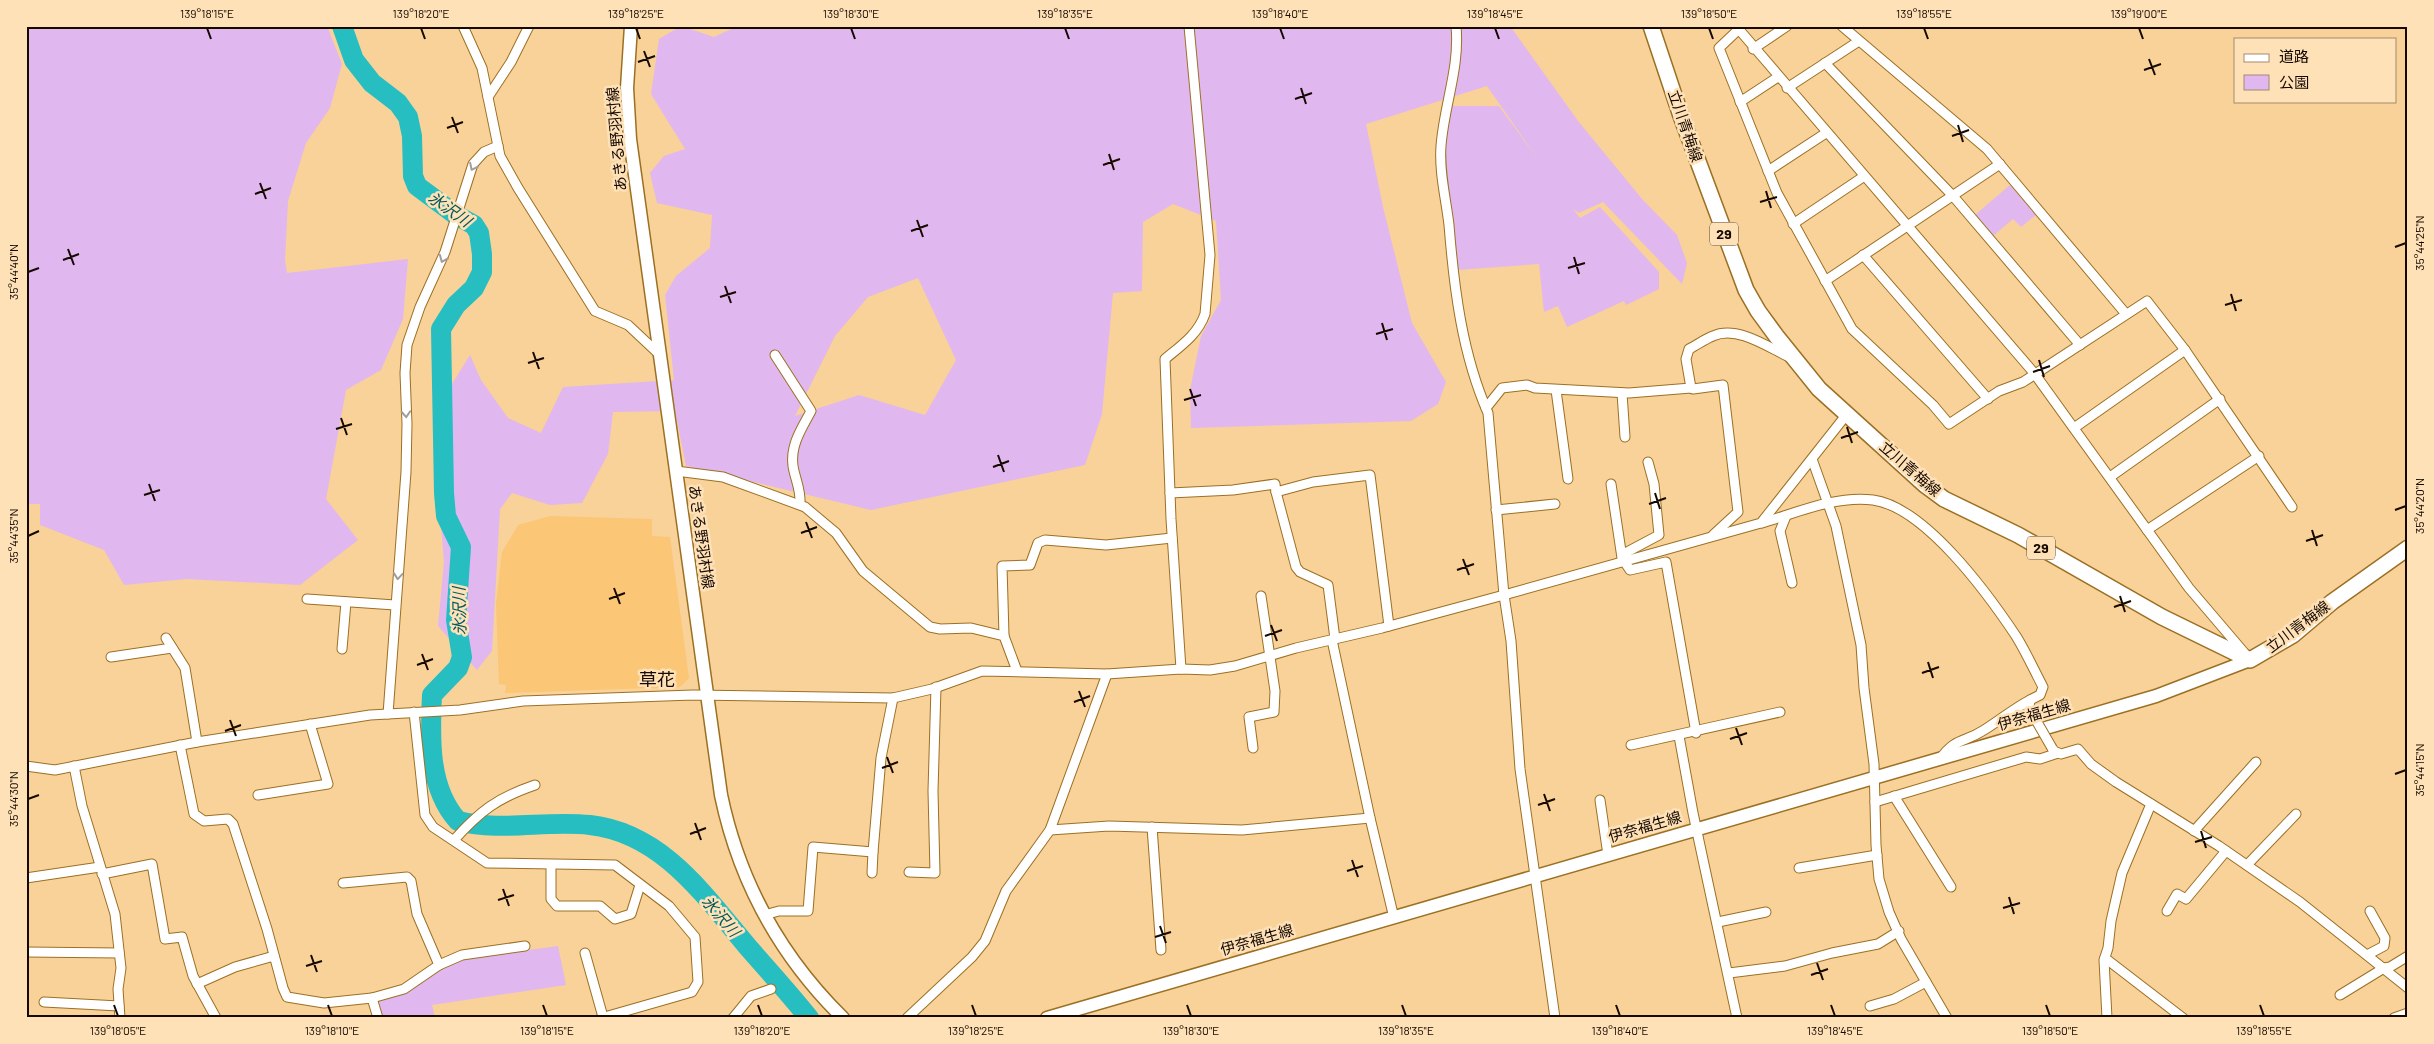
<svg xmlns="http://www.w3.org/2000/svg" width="2434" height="1044" font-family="Barlow,'Noto Sans JP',sans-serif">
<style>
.built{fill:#fbc675}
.green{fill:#e0b7ef;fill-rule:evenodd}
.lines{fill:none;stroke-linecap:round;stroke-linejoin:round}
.river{stroke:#27bec1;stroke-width:20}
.minor-casing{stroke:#9c7023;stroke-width:11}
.secondary-casing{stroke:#9c7023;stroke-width:15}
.primary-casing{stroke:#9c7023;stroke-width:18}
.minor{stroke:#fff;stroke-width:9}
.secondary{stroke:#fff;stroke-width:12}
.primary{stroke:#fff;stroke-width:15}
.minor-bridge-casing{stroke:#9c7023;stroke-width:11;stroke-linecap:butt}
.minor-bridge{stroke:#fff;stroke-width:9}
.oneway{stroke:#a29d99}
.ticks{fill:none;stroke:#160900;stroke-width:2}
.labels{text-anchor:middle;stroke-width:5;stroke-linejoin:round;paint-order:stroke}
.shield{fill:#fee1b7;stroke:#5c4a37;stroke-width:1}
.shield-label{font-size:14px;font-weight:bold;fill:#160900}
.street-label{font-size:15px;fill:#160900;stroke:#fee1b7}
.water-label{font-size:16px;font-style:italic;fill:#005759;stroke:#fee1b7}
.quarter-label{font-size:18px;fill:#160900;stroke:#fee1b7}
.neatline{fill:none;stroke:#160900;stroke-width:2}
.ticks-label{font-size:12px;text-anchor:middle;fill:#160900}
</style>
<rect width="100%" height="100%" fill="#f8d299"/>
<path class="built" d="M 550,516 L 652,519 L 652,536 L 670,537 L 689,678 L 680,687 L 505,693 L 506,685 L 499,684 L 496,604 L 502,552 L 518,525 Z"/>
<g class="green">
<path d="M 26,26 L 327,26 L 342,64 L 330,108 L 306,143 L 288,201 L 285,260 L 287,273 L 408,259 L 403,319 L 381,370 L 346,390 L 326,499 L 358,540 L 300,585 L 187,579 L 124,585 L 104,550 L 40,525 L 40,504 L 26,504 Z"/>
<path d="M 681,26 L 714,37 L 738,26 L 1510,26 L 1578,121 L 1642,199 L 1677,235 L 1687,263 L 1682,284 L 1603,202 L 1579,213 L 1573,209 L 1580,218 L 1600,207 L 1659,272 L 1659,289 L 1626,305 L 1624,301 L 1567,327 L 1558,306 L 1544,312 L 1539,264 L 1456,270 L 1444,160 L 1444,144 L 1452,106 L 1499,106 L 1542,165 L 1487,86 L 1366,124 L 1383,207 L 1412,323 L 1446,382 L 1438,404 L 1411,421 L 1191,428 L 1190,390 L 1201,336 L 1221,300 L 1216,221 L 1173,204 L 1143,222 L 1142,291 L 1113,293 L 1102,414 L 1085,465 L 871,510 L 686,466 L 675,411 L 613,412 L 608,454 L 582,503 L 550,505 L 512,493 L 500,509 L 492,651 L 477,670 L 438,626 L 444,562 L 439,503 L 447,392 L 470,355 L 481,380 L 508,418 L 541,433 L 563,387 L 674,380 L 665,295 L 676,276 L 710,248 L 712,215 L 657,203 L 650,173 L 664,156 L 685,149 L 651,94 L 659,39 ZM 918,278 L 956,360 L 925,415 L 859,395 L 795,416 L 835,336 L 868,297 Z"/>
<path d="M 2010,185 L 2036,215 L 2021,227 L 2013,219 L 1993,236 L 1975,215 Z"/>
<path d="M 558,946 L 566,985 L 432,1005 L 435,1018 L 379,1018 L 377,1002 C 406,996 423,976 448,965 C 482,952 523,952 558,946 Z"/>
</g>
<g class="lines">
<path class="river" d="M 342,26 L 354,60 L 372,83 L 398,103 L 408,117 L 412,136 L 413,176 L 417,186 L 456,215 L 474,225 L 479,233 L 482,254 L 482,272 L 474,288 L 456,305 L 441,329 L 444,493 L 446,516 L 461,547 L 456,620 L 462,657 L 458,668 L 432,695 C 430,738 428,788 458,821 C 501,832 546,820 590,825 C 662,833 704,895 747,946 C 768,970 789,993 809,1018"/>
<g class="minor-casing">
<g id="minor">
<path d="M 463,26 L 482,68 L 500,156 L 518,188 L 595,311 L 628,325 L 660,355"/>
<path d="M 1456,26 C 1460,68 1444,105 1441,146 C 1439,172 1446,199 1449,225 C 1454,288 1462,354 1488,413 L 1504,595 L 1511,641 L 1520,769 L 1555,1018"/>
<path d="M 1736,26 L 2034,373 L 2189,588 L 2247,656"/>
<path d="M 1842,26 L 1987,149 L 2126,314"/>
<path d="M 1738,30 L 1719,48 L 1777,193 L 1852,329 L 1933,405 L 1949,424 L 1999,391 L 2023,382 L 2147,301 L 2185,350 L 2292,507"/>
<path d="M 1753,49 L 1787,26"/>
<path d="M 1825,63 L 1953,196 L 2080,345"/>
<path d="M 1787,88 L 1859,41"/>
<path d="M 488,97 L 511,62 L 529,26"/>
<path d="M 1740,102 L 1778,77"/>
<path d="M 1768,171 L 1826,133"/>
<path d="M 1793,224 L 1863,177"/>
<path d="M 1863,255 L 1988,399"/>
<path d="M 1825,281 L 2000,164"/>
<path d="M 775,355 L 811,411 C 802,428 790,445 793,466 C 795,479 801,489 800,504"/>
<path d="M 1691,388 L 1693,389 L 1723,385 L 1738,512 L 1713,535"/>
<path d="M 1556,390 L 1568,479"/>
<path d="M 1622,393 L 1625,437"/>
<path d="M 1486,408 L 1502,388 L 1527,385 L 1535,388 L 1629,393 L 1691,388 L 1686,359 L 1689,349 C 1697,345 1705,339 1713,336 C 1737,325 1768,347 1789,357"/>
<path d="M 2074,428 L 2185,350"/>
<path d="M 1812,459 L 1836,526 L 1861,645 L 1864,688 L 1874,764 L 1876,845 L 1879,879 L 1889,912 L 1901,939 L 1947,1018"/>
<path d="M 676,471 L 723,477 L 805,507 L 836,533 L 863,571 L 930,627 L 940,629 L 971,628 L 1004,636 L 1017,671"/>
<path d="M 2110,477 L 2220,399"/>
<path d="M 1611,484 L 1622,558 L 1630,570 L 1666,562 L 1696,733"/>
<path d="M 1276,492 L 1296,567 L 1300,572 L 1328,585 L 1335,639"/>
<path d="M 1170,493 L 1233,490 L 1275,484 L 1276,492 L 1313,482 L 1370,475 L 1389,626"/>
<path d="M 1496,510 L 1555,504"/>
<path d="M 1786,516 L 1780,531 L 1792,583"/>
<path d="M 1762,523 C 1796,513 1836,495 1873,500 C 1925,507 1988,594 2016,636 C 2026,652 2034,670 2043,687 L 2040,695 L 2030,700 L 2029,708"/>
<path d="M 2147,530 L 2259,456"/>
<path d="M 1625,562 L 1627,552 L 1659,535 L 1654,484 L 1648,462"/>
<path d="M 307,599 L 395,605"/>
<path d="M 1004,636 L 1002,566 L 1030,565 L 1038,543 L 1045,540 L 1106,545 L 1172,538"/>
<path d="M 166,638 L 185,668 L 197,742"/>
<path d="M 1332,640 L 1370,818 L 1394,918"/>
<path d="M 342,649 L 346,602"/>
<path d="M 111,657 L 172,648"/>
<path d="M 1181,669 L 1171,519 L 1165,359 C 1182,345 1198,334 1205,314 L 1210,255 L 1189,26"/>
<path d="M 414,712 L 425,815 L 433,827 L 487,863 L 615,865 L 669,906 L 695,937 L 698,982 L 692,992 L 601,1018"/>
<path d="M 388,714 L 406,472 L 407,424 L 405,373 L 407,345 L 420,307 L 445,252 L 473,164 L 484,152 L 498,146"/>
<path d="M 1679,736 L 1693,813 L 1737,1018"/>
<path d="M 180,745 L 194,814 L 204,821 L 228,819 L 233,824 L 267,929 L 283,988 L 287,997 L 324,1003 L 372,998 L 378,1018"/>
<path d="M 1631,745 L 1780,712"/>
<path d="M 1253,748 L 1249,717 L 1274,712 L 1275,691 L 1261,596"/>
<path d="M 2052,748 L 2054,751 L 2061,754 L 2078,749 L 2091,764 L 2116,782 L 2219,846 L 2300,902 L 2408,988"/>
<path d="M 1940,759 C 1956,737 1964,743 1984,730 C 2000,720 2013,709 2030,700"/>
<path d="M 26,766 L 55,770 L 197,742 L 370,715 L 460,710 L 523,701 L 693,695 L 893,698 L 932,689 L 982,671 L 1107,674 L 1181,669 L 1210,670 L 1235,666 L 1296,648 L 1382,628 L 1504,595 L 1761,523 L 1847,414"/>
<path d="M 74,766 L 82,806 L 115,914 L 121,968 L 118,989 L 120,1018"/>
<path d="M 258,795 L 328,784 L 310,724"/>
<path d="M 1894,796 L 1951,887"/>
<path d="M 1600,800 L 1608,855"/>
<path d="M 1875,802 L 2026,757 L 2040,759 L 2058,753"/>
<path d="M 1152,827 L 1161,950"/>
<path d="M 1050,830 L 1109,826 L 1242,830 L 1370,818"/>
<path d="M 2194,831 L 2256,762"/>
<path d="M 454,840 C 480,811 497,798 535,785"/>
<path d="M 551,865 L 551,899 L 557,906 L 600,906 L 615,919 L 631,914 L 640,885"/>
<path d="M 2247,865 L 2296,814"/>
<path d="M 1799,868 L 1877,855"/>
<path d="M 909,872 L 935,873 L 933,791 L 936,687"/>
<path d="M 872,873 L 873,852"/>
<path d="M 102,874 L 152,864 L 165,939 L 182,937 L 193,976 L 216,1018"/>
<path d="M 26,878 L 100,867"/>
<path d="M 343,883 L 407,877 L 411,881 L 417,914 L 439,965 L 404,989 L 372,998"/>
<path d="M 2167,911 L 2177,894 L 2186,899 L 2226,851"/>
<path d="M 764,915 L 779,911 L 808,911 L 813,847 L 873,852 L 881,758 L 893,698"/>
<path d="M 1718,922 L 1766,912"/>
<path d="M 26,952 L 119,953"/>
<path d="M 585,953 L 603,1017"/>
<path d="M 2367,955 L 2384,946 L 2385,938 L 2370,911"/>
<path d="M 2105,958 L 2183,1018"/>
<path d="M 439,965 L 462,955 L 525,946"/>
<path d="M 1729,973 L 1785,966 L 1832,953 L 1878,944 L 1899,931"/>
<path d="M 197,984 L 235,967 L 274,956"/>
<path d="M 2340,995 L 2384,968 L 2390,967 L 2408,956"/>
<path d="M 44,1002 L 119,1006"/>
<path d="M 1870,1006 L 1894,999 L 1926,982"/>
<path d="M 733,1018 L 751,996 L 771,989"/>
<path d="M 907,1018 L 972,957 L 985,941 L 1006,891 L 1050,830 L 1107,674"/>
<path d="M 2107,1018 L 2104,960 L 2108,948 L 2111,921 L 2122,873 L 2151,804"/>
<path d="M 2394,1018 L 2408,1013"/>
</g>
</g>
<g class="secondary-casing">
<g id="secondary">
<path d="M 631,26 L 627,88 L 630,139 L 721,795 C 739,881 780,956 843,1018"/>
<path d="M 1047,1018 L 2156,696 L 2250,660"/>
</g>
</g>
<g class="primary-casing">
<path id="primary" d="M 1651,26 L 1680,113 L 1746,290 L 1758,311 L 1777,337 L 1819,389 L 1925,485 L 1944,499 L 2018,535 L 2162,617 L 2250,660 L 2293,635 L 2332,602 L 2408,548"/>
</g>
<use href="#minor" class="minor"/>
<use href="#secondary" class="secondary"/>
<use href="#primary" class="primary"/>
<g class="minor-bridge-casing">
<path id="minor-bridge" d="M 2029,708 L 2052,748"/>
</g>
<use href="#minor-bridge" class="minor-bridge"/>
</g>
<defs><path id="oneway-chevron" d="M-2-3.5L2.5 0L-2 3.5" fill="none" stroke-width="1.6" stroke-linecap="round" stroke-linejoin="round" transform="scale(1.25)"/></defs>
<g class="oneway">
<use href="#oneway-chevron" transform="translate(473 167) rotate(116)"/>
<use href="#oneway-chevron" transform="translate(443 259) rotate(113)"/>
<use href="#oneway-chevron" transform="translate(406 414) rotate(87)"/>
<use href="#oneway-chevron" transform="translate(398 576) rotate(95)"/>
</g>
<path class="ticks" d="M 207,28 L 211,39M 421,28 L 425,39M 636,28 L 640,39M 851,28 L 855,39M 1065,28 L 1069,39M 1280,28 L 1284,39M 1495,28 L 1499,39M 1709,28 L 1713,39M 1924,28 L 1928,39M 2139,28 L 2143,39M 644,51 L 650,67M 2149,59 L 2155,75M 638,62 L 655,56M 2144,70 L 2161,64M 1301,88 L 1306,104M 1295,99 L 1312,93M 452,117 L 458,133M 1958,125 L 1963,142M 447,128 L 463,122M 1952,136 L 1969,130M 1109,154 L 1114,170M 1103,165 L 1120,159M 260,183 L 266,199M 1766,191 L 1771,208M 255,194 L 271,188M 1760,202 L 1777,197M 917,220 L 923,237M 911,231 L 928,225M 2395,247 L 2406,243M 68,249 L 74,265M 1574,257 L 1579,274M 63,260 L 79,254M 1568,268 L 1585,263M 28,272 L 39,268M 725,286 L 731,303M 2231,294 L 2236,311M 720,297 L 736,292M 2225,305 L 2242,300M 1382,323 L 1387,340M 1376,334 L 1393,329M 533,352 L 539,369M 2039,360 L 2044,377M 528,363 L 544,358M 2033,372 L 2050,366M 1190,389 L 1196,406M 1184,400 L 1201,395M 341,418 L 347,435M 1847,427 L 1852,443M 336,429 L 352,424M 1841,438 L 1858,432M 998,455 L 1004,472M 993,467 L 1009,461M 149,484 L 155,501M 1655,493 L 1660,509M 144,495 L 160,490M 1649,504 L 1666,498M 2395,510 L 2406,506M 806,522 L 812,538M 2312,530 L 2317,546M 801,533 L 817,527M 28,536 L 39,531M 2306,541 L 2323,535M 1463,559 L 1469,575M 1457,570 L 1474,564M 614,588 L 620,604M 2120,596 L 2125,612M 609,599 L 625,593M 2114,607 L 2131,601M 1271,625 L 1277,641M 1265,636 L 1282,630M 422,654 L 428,670M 1928,662 L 1933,678M 417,665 L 433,659M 1922,673 L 1939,667M 1079,691 L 1085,707M 1074,702 L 1090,696M 230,720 L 236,736M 1736,728 L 1742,745M 225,731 L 241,725M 1730,739 L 1747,733M 887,757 L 893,773M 882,768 L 898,762M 2395,774 L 2406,770M 1544,794 L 1550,811M 28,799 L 39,795M 1538,805 L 1555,799M 695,823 L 701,840M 2201,831 L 2206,848M 690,834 L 706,828M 2195,842 L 2212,837M 1352,860 L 1358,877M 1347,871 L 1363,866M 503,889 L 509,906M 2009,897 L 2014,914M 498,900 L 514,895M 2003,908 L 2020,903M 1160,926 L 1166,943M 1155,937 L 1171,932M 311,955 L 317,972M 1817,963 L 1823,980M 306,966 L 322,961M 1811,975 L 1828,969M 114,1005 L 118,1016M 328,1005 L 332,1016M 543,1005 L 547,1016M 758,1005 L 762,1016M 972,1005 L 976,1016M 1187,1005 L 1191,1016M 1402,1005 L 1406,1016M 1616,1005 L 1620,1016M 1831,1005 L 1835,1016M 2046,1005 L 2050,1016M 2260,1005 L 2264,1016"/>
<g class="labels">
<g class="shield">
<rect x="1710" y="222.5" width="28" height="23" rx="4"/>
<rect x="2027" y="536.5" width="28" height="23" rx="4"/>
</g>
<g class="shield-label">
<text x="1724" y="239">29</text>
<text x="2041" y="553">29</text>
</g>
<g class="street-label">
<text transform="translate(1685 126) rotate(71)" y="5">立川青梅線</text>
<text transform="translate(617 139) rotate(-95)" y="5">あきる野羽村線</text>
<text transform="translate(1910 469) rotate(41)" y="5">立川青梅線</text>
<text transform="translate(701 537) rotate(82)" y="5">あきる野羽村線</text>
<text transform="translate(2298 627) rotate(-37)" y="5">立川青梅線</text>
<text transform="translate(2034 715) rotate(-16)" y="5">伊奈福生線</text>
<text transform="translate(1645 827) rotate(-16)" y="5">伊奈福生線</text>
<text transform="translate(1257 940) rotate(-16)" y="5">伊奈福生線</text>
</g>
<g class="water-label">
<text transform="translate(450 209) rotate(35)" y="6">氷沢川</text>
<text transform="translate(459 611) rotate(-91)" y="6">氷沢川</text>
<text transform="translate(721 916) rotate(49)" y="6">氷沢川</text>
</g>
<g class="quarter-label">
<text x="657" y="686">草花</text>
</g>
</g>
<rect width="2434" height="1044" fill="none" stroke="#fee1b7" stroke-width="55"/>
<rect x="2234" y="38" width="162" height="65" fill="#fee1b7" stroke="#a18b6e"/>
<rect x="2244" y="54" width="25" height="8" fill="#ffffff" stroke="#a18b6e"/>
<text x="2279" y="62" font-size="15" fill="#160900">道路</text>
<rect x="2244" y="75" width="25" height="15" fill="#e0b7ef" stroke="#a18b6e"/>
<text x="2279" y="88" font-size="15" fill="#160900">公園</text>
<rect x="28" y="28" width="2378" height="988" class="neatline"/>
<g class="ticks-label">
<text x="207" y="18">139°18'15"E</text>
<text x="421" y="18">139°18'20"E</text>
<text x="636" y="18">139°18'25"E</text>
<text x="851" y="18">139°18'30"E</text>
<text x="1065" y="18">139°18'35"E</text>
<text x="1280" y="18">139°18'40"E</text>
<text x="1495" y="18">139°18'45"E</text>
<text x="1709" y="18">139°18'50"E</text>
<text x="1924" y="18">139°18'55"E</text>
<text x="2139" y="18">139°19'00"E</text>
<text transform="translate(2420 243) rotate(-90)" y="4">35°44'25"N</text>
<text transform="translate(14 272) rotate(-90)" y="4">35°44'40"N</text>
<text transform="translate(2420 506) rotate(-90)" y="4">35°44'20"N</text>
<text transform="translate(14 536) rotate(-90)" y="4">35°44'35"N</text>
<text transform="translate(2420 770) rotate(-90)" y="4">35°44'15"N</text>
<text transform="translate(14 799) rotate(-90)" y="4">35°44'30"N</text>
<text x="118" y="1035">139°18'05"E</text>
<text x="332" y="1035">139°18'10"E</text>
<text x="547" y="1035">139°18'15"E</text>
<text x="762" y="1035">139°18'20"E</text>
<text x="976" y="1035">139°18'25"E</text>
<text x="1191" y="1035">139°18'30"E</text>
<text x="1406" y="1035">139°18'35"E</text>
<text x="1620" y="1035">139°18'40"E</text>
<text x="1835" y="1035">139°18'45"E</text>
<text x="2050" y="1035">139°18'50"E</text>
<text x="2264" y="1035">139°18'55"E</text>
</g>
</svg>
